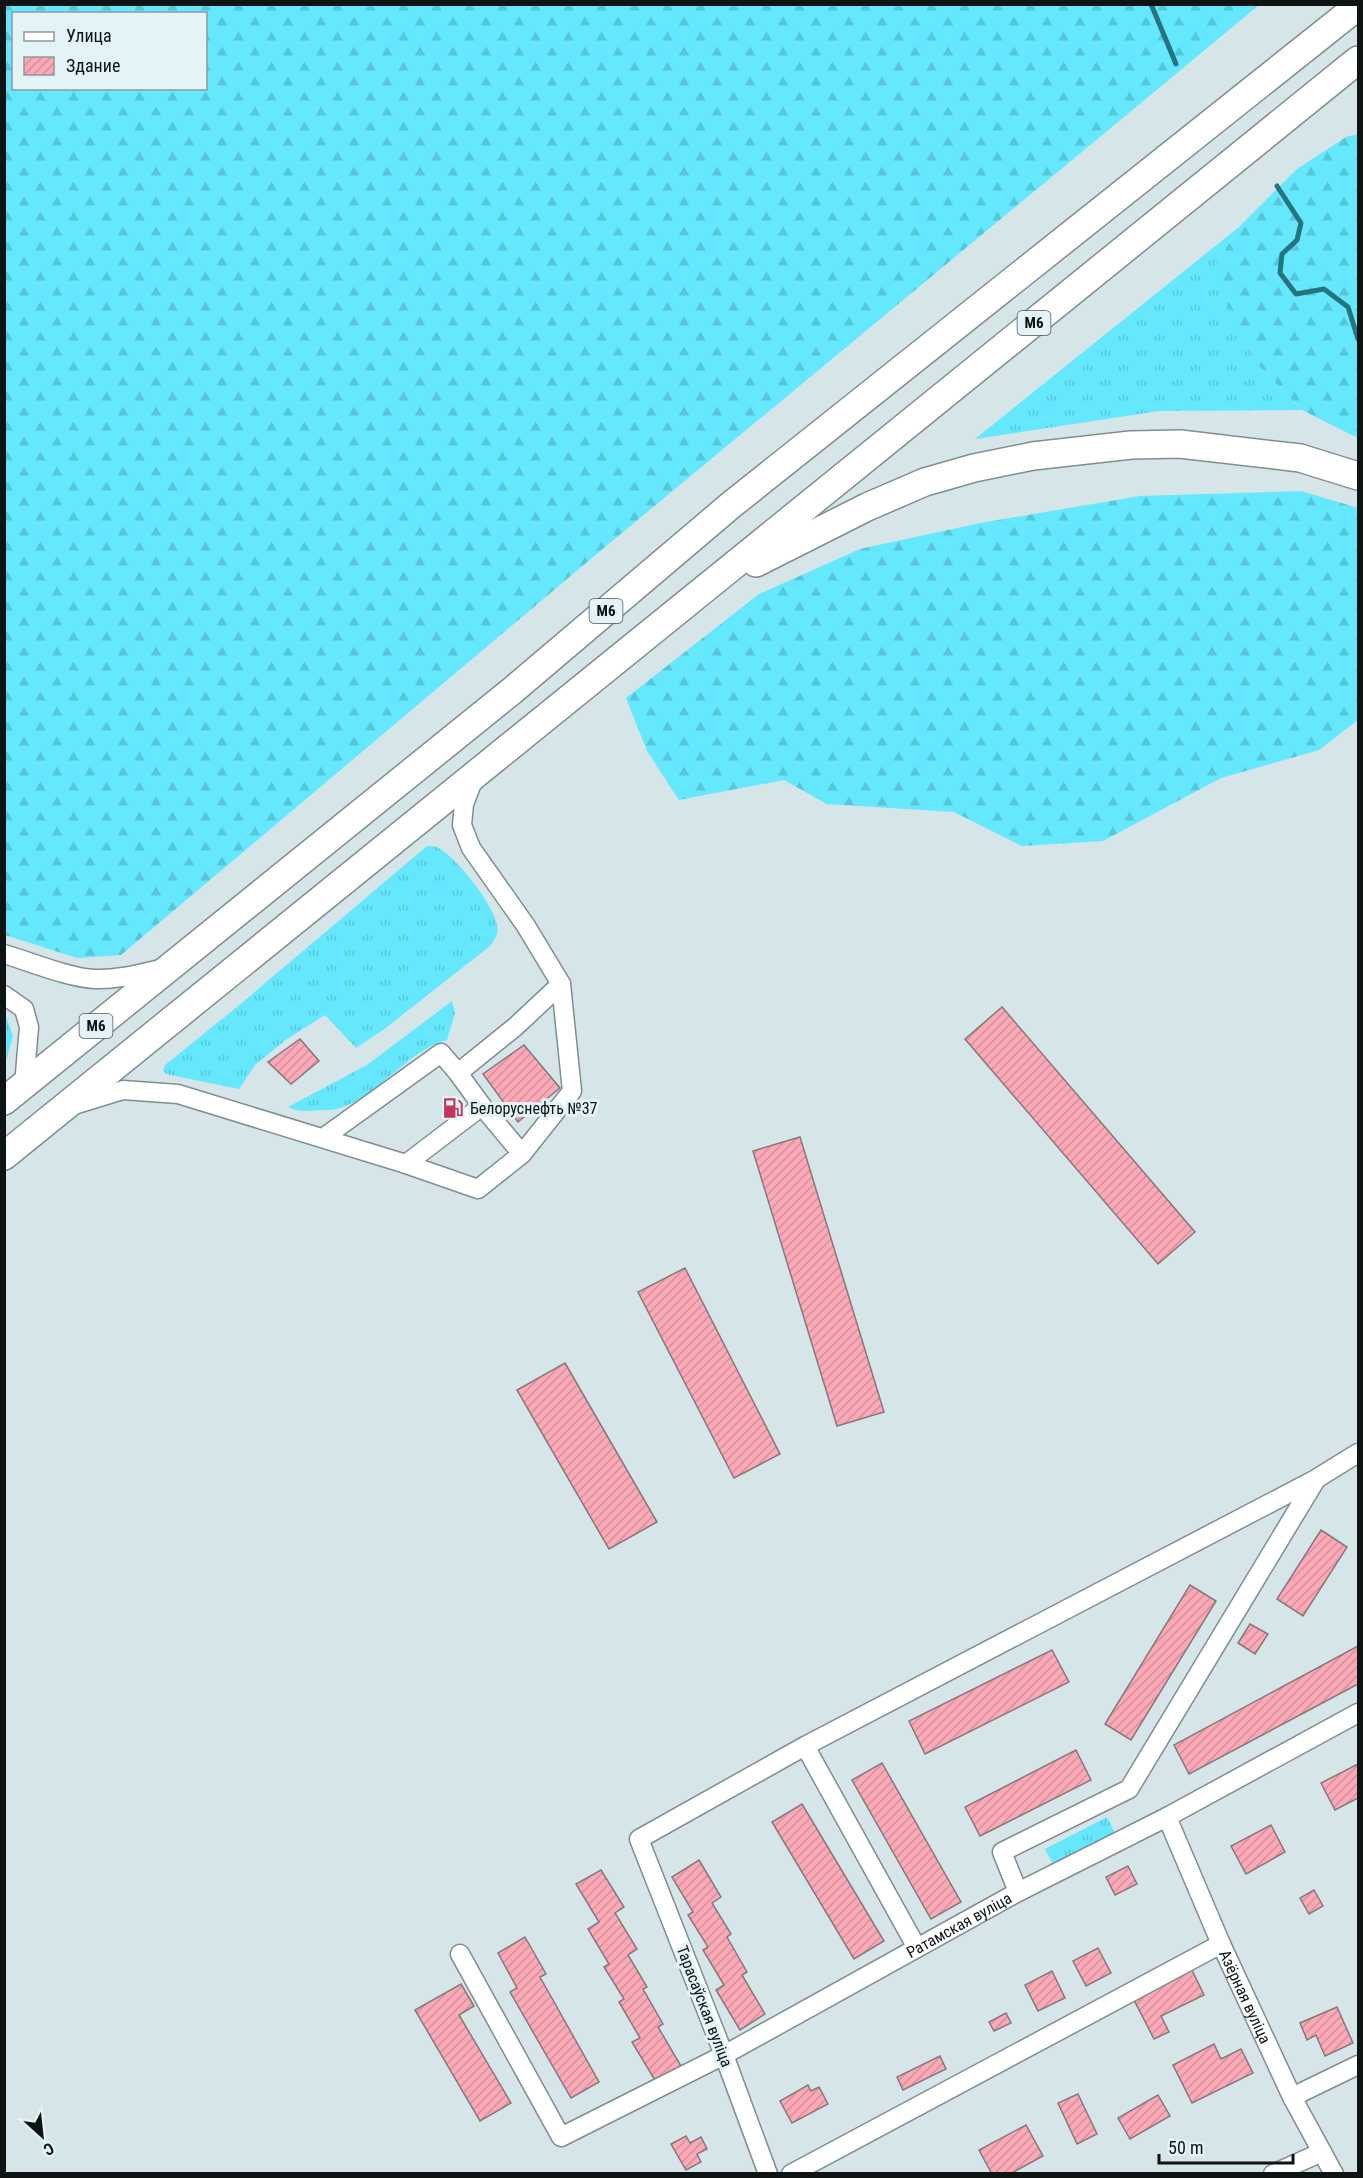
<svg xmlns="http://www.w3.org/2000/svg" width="1363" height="2178" font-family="'Roboto Condensed',sans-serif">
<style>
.grass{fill:url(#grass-tufts)}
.forest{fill:url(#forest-firs);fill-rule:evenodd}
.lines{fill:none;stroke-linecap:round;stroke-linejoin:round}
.stream{stroke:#267480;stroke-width:5}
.building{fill:url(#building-hatch);stroke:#86787a;stroke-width:1.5}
.minor-casing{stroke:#7f8e91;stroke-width:21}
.highway-casing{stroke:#7f8e91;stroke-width:30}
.minor{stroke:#fff;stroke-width:18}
.highway{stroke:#fff;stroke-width:27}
.labels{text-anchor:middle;stroke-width:6;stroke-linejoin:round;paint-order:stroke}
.shield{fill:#e3f3f6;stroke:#4e5658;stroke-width:1.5}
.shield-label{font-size:15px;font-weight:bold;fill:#0e1314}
.poi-label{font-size:16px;fill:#0e1314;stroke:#e3f3f6;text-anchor:start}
.street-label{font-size:16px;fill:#0e1314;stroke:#e3f3f6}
</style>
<defs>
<pattern id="grass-tufts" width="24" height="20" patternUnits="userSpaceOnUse" patternTransform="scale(1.5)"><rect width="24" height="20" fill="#65e8fe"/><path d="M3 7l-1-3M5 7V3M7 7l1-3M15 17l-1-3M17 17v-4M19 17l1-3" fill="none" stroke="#56c6d9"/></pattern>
<pattern id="forest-firs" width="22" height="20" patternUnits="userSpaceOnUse" patternTransform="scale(1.5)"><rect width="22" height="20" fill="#65e8fe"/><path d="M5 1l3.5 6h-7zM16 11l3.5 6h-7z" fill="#56c6d9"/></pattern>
<pattern id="building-hatch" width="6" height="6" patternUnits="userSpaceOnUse" patternTransform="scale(1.5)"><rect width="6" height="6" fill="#fba8b7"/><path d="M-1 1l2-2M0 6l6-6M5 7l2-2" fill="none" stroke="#d6909c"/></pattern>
</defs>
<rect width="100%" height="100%" fill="#d5e5e8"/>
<g class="grass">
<path d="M 1239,227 L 1216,265 L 1258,365 L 1302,410 L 1159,411 L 975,439 Z"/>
<path d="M 427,846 C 431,846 436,846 440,849 C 457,858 503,914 497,934 C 496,938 492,943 490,946 L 383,1030 L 356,1048 L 325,1015 L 287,1039 L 256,1064 L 239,1089 L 166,1074 L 163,1070 L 165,1065 L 237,1007 Z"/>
<path d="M 452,1001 L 455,1013 L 447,1040 C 410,1049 381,1093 343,1107 C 336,1110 327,1110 320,1110 C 310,1111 297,1112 288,1107 L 367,1065 Z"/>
<path d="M 5,1014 L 13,1036 L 5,1064 L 4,1064 Z"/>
<path d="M 1107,1817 L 1116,1835 L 1054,1866 L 1045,1849 Z"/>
</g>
<g class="forest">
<path d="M 4,5 L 5,4 L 1259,5 L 605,547 L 121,955 L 77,958 L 5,935 ZM 14,14 L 206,14 L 206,88 L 14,88 Z"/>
<path d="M 1358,134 L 1358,438 L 1302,410 L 1258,365 L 1225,300 L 1216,265 L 1239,227 L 1297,169 L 1346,137 Z"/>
<path d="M 1301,491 L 1358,508 L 1358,720 L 1319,750 L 1221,778 L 1103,841 L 1022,846 L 954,812 L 827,804 L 784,780 L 679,800 L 647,751 L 626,698 L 759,594 L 860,549 L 980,523 L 1140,496 Z"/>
</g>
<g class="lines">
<g class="stream">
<path d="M 1151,4 L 1176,64"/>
<path d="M 1277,186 L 1301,223 L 1297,240 L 1282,254 L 1280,273 L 1296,294 L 1324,289 L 1348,307 L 1358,339"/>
</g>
</g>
<g class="building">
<path d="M 1002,1007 L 1195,1232 L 1158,1264 L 965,1039 Z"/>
<path d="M 300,1039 L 319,1061 L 291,1084 L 268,1062 Z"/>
<path d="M 524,1045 L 560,1088 L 518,1122 L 483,1074 Z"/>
<path d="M 800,1137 L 884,1412 L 837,1426 L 753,1151 Z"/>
<path d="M 685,1268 L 780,1454 L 734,1478 L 638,1292 Z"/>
<path d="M 565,1363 L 657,1522 L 609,1549 L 517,1390 Z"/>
<path d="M 1321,1530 L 1347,1547 L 1303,1616 L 1277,1599 Z"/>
<path d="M 1190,1585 L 1216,1601 L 1131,1740 L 1105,1724 Z"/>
<path d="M 1250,1624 L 1268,1634 L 1255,1654 L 1238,1643 Z"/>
<path d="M 1358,1646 L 1358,1684 L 1189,1774 L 1174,1745 Z"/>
<path d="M 1052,1650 L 1069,1682 L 925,1754 L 909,1721 Z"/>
<path d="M 1076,1750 L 1091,1780 L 980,1836 L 965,1807 Z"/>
<path d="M 882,1763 L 961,1902 L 931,1919 L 852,1780 Z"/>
<path d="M 1358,1764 L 1358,1798 L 1335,1810 L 1321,1783 Z"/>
<path d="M 802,1804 L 884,1941 L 854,1959 L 772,1822 Z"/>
<path d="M 1271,1825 L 1285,1852 L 1246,1874 L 1231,1846 Z"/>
<path d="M 699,1860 L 721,1897 L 712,1903 L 731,1934 L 727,1937 L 747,1972 L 742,1975 L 765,2014 L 740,2030 L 716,1990 L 724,1985 L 703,1950 L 708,1947 L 688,1915 L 693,1912 L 672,1877 Z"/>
<path d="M 1128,1866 L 1137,1884 L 1115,1895 L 1106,1877 Z"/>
<path d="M 601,1870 L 624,1907 L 615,1913 L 637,1949 L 628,1955 L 647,1987 L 643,1989 L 663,2024 L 658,2027 L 681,2066 L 656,2082 L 632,2042 L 640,2038 L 619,2002 L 624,1999 L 604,1967 L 609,1964 L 588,1929 L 599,1922 L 576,1884 Z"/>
<path d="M 1314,1890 L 1323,1906 L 1309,1914 L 1300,1898 Z"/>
<path d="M 525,1937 L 546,1974 L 540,1977 L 599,2082 L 571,2098 L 510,1992 L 517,1988 L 498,1953 Z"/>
<path d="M 1098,1948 L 1111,1973 L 1086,1986 L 1073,1961 Z"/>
<path d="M 1191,1968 L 1204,1995 L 1161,2016 L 1169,2032 L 1154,2039 L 1133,1998 Z"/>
<path d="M 1052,1971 L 1065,1998 L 1038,2011 L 1025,1985 Z"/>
<path d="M 461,1984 L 474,2006 L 459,2015 L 511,2103 L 480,2121 L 415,2010 Z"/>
<path d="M 1337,2007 L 1353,2043 L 1325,2056 L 1316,2035 L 1307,2040 L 1300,2023 Z"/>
<path d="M 1006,2013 L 1011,2023 L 994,2031 L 989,2022 Z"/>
<path d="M 1214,2044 L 1221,2059 L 1241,2049 L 1253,2073 L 1192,2103 L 1173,2065 Z"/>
<path d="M 940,2056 L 946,2069 L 903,2090 L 897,2077 Z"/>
<path d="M 808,2085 L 811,2091 L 819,2087 L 828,2104 L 792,2123 L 780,2101 Z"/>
<path d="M 1078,2094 L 1097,2134 L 1077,2144 L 1058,2103 Z"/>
<path d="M 1158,2095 L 1170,2116 L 1130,2139 L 1118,2118 Z"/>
<path d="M 1026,2125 L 1043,2156 L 1010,2174 L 992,2174 L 979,2150 Z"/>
<path d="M 686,2136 L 690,2143 L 701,2137 L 707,2149 L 697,2154 L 701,2162 L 686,2170 L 671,2144 Z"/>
</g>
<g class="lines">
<g class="minor-casing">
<g id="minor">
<path d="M 4,954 C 31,962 69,978 95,979 C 118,980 142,973 165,968"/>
<path d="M 4,995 L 24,1009 L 29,1027 L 24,1085"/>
<path d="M 458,1073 L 482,1106"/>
<path d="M 74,1105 L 123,1090 L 178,1094 L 406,1164 L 478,1189 L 522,1154"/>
<path d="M 323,1138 L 441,1053 L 458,1073 L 515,1027 L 561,984"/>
<path d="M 406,1164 L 482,1106 L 522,1154 L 572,1091 L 561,984 L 526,926 L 471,848 L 462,825 L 464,804 L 474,778"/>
<path d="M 805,1746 L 917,1948"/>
<path id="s1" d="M 1167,1817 L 1221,1944 L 1292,2097 L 1334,2174"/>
<path d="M 1018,1892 L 1002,1852 L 1129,1789 L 1315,1481"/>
<path id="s2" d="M 460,1954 L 561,2137 L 724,2055 L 1018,1892 L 1167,1817 L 1358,1713"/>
<path d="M 1292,2097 L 1358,2065"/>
<path d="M 768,2174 L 724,2055 L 639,1839 L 805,1746 L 1316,1479 L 1358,1453"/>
<path d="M 791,2174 L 1221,1944"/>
<path d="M 1273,2174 L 1322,2152"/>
</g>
</g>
<g class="highway-casing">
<g id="highway">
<path d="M 756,563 L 867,507 L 925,482 L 974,468 L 1033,456 L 1131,445 L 1180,444 L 1300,458 L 1358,476"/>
<path d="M 4,1101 L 513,690 L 731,505 L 1358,6"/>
<path d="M 4,1156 L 1358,60"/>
</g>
</g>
<use href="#minor" class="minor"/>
<use href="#highway" class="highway"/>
</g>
<defs>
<g id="fuel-bare" transform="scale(1.62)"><path d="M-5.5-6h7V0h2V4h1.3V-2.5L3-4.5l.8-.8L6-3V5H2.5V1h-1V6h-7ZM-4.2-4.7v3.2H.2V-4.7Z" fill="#c43660" stroke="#e3f3f6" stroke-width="2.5" paint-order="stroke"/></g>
</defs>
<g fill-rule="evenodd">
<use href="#fuel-bare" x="453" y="1108"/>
</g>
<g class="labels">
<g class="shield">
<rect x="1017.5" y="311" width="33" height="24" rx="4.5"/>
<rect x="589.5" y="599" width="33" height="24" rx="4.5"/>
<rect x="79.5" y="1014" width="33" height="24" rx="4.5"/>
</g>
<g class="shield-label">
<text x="1034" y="328">М6</text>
<text x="606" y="616">М6</text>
<text x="96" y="1031">М6</text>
</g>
<g class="poi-label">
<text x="470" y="1114">Белоруснефть №37</text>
</g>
<g class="street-label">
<text dy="6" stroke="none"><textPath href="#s2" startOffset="660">Ратамская вуліца</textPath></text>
<text dy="6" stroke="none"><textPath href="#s1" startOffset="196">Азёрная вуліца</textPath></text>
<text transform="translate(705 2006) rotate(69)" y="6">Тарасаўская вуліца</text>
</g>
</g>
<rect width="1363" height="2178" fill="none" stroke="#0e1314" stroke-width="12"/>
<rect x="12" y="12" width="195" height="78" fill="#e3f3f6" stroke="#8e999c" stroke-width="1.5"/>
<rect x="24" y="32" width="30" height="9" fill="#ffffff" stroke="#8e999c" stroke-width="1.5"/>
<text x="66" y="42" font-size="18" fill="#0e1314">Улица</text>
<rect x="24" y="57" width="30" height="18" fill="url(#building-hatch)" stroke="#8e999c" stroke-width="1.5"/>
<text x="66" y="72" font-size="18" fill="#0e1314">Здание</text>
<g transform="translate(42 2136) rotate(153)" stroke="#e3f3f6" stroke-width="4.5" paint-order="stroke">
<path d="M0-4.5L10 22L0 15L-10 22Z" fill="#0e1314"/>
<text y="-9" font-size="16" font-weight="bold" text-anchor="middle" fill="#0e1314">С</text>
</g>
<path d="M1159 2154v9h134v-9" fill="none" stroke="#0e1314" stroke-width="3"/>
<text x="1168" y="2154" font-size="18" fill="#0e1314" stroke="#e3f3f6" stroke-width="4.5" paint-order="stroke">50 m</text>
</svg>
